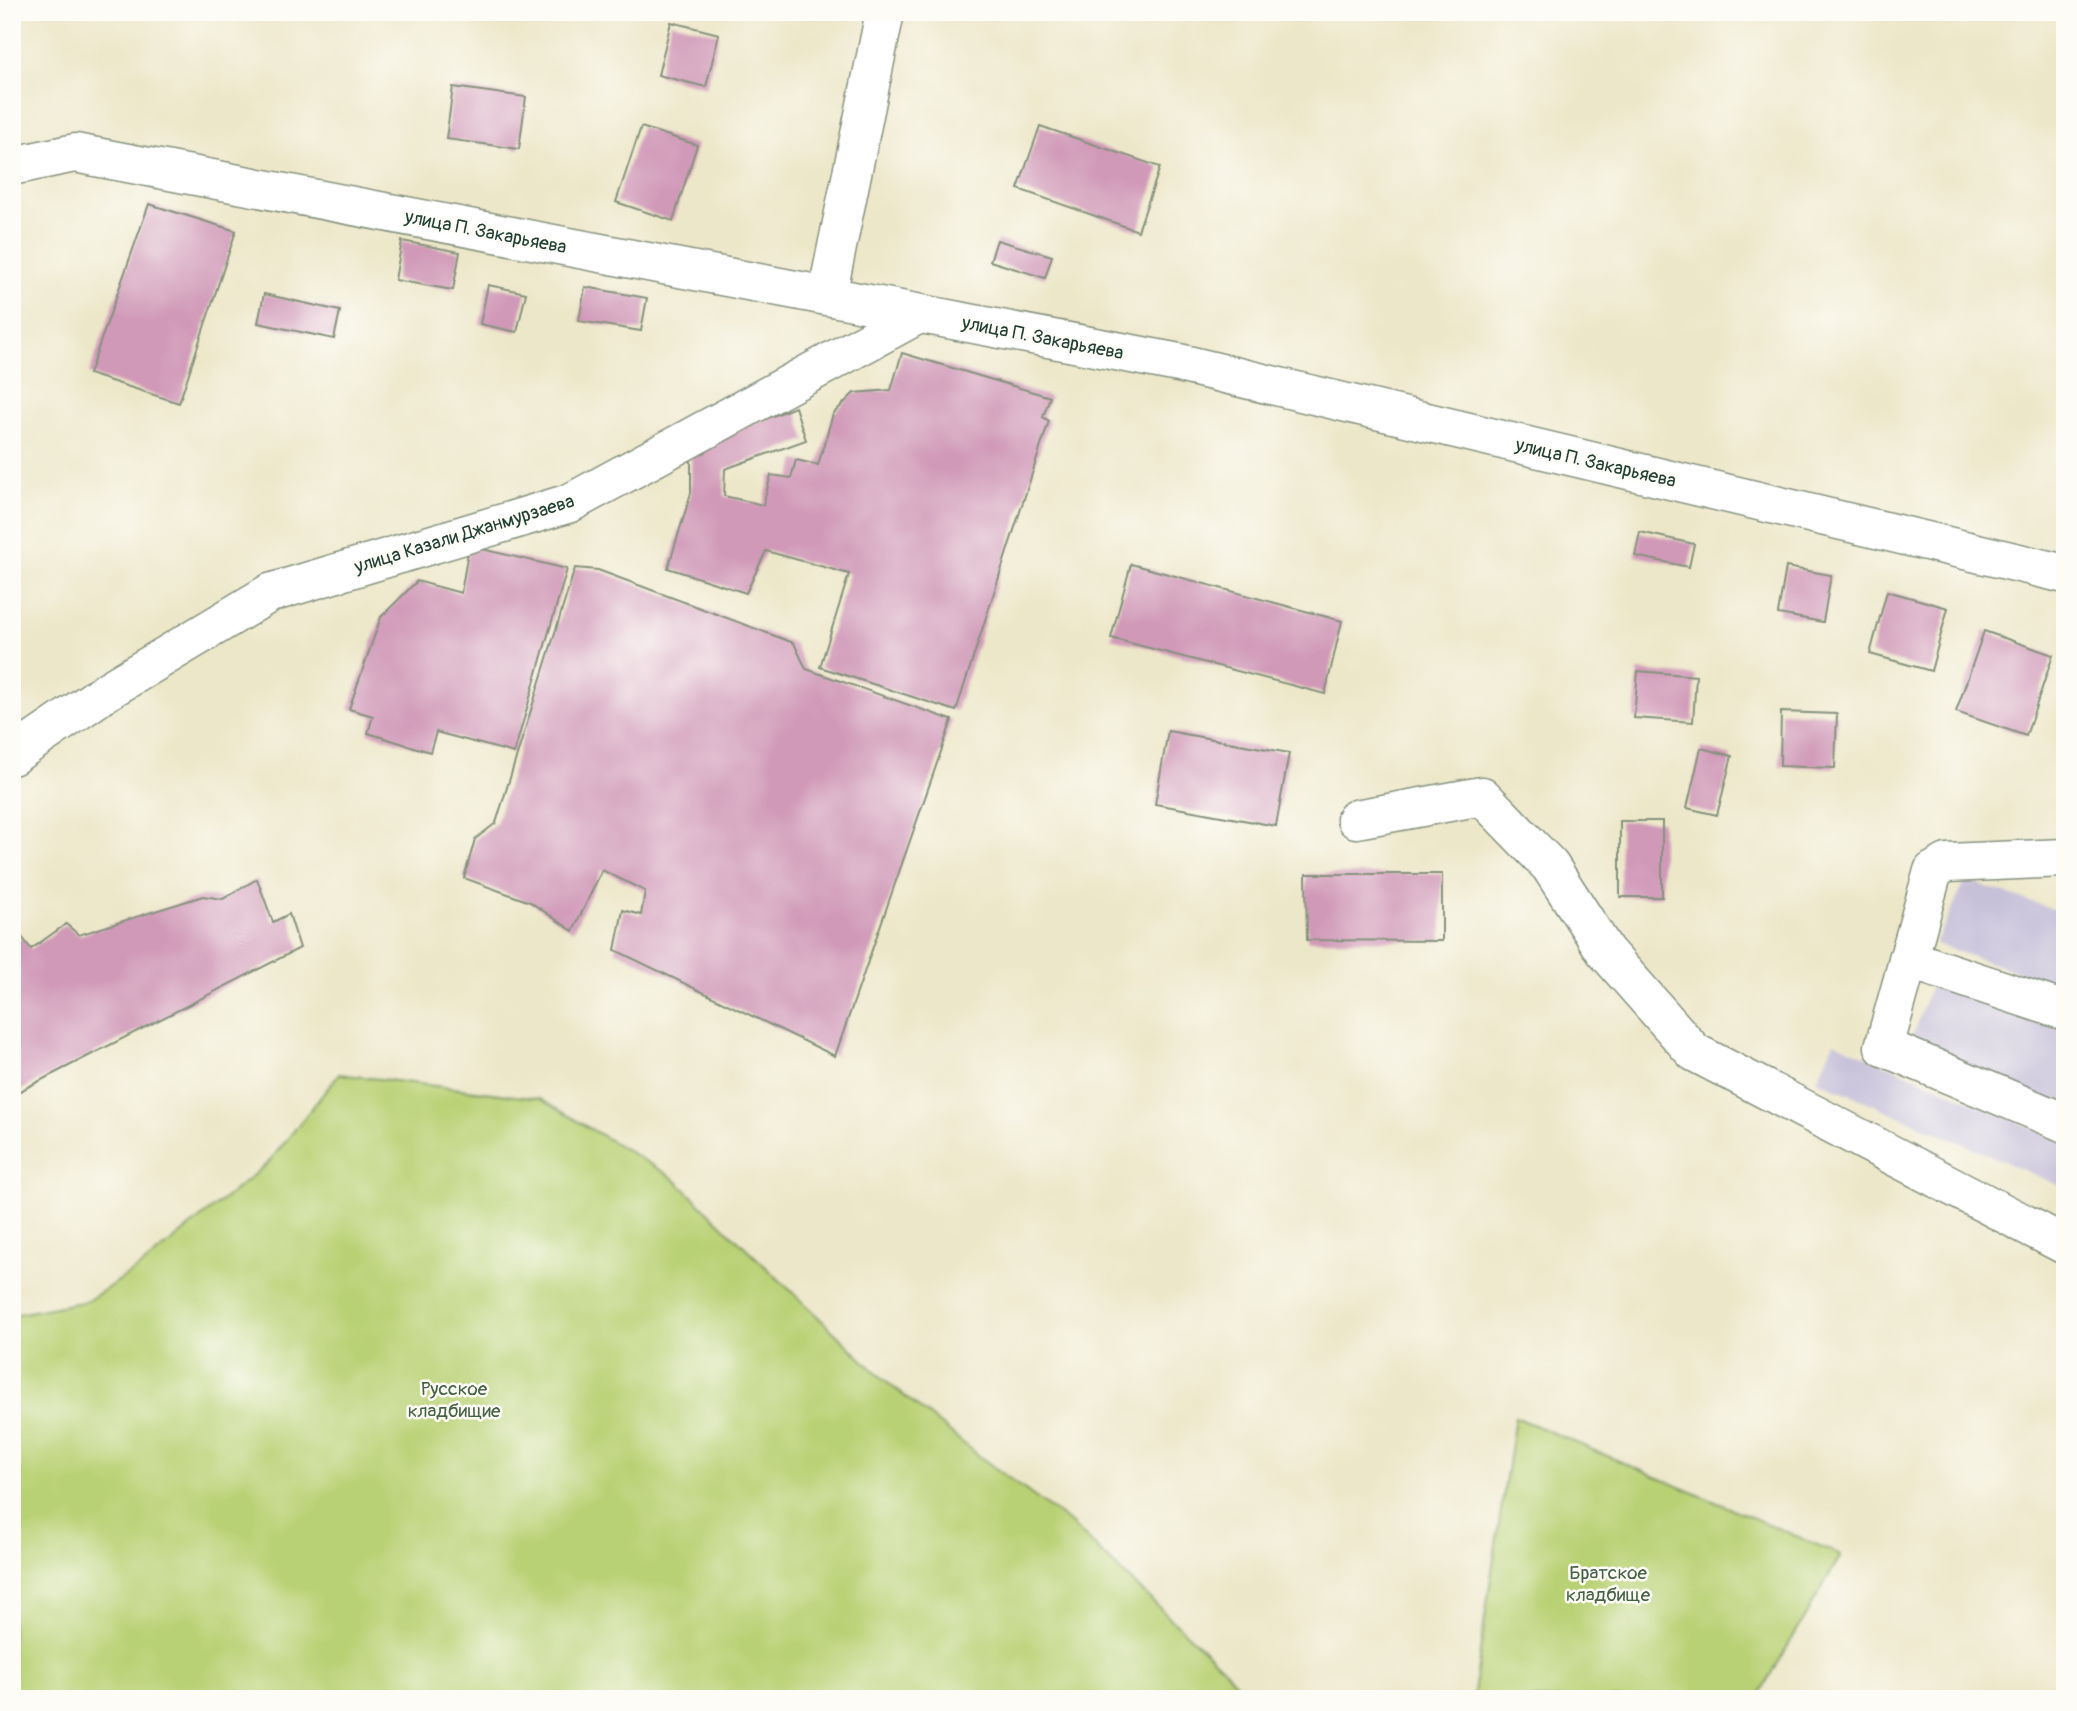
<svg xmlns="http://www.w3.org/2000/svg" width="2077" height="1711" font-family="Pangolin,sans-serif">
<style>
.industrial{fill:#c6c0d9}
.green{fill:#b9d175;stroke:#6c8754;stroke-width:2}
.building{fill:#d099b8}
.lines{fill:none;stroke-linecap:round;stroke-linejoin:round}
.minor-casing{stroke:#86927e;stroke-width:41}
.minor{stroke:#fff;stroke-width:38}
.labels{text-anchor:middle;stroke-width:5;stroke-linejoin:round;paint-order:stroke}
.street-label{font-size:19px;fill:#1f3d34;stroke:#fdfcf7}
.park-label{font-size:19px;fill:#466244;stroke:#fdfcf7}
</style>
<rect width="100%" height="100%" fill="#fdfcf7"/>
<filter id="ink" filterUnits="userSpaceOnUse"><feTurbulence type="fractalNoise" baseFrequency=".0143" numOctaves="2"/><feDisplacementMap in="SourceGraphic" scale="14" xChannelSelector="R" yChannelSelector="G"/><feConvolveMatrix kernelMatrix="1 2 1 2 8 2 1 2 1" color-interpolation-filters="sRGB"/></filter>
<filter id="wash" filterUnits="userSpaceOnUse"><feTurbulence type="fractalNoise" baseFrequency=".00686" numOctaves="4" result="noise"/><feDisplacementMap in="SourceGraphic" scale="28" xChannelSelector="R" yChannelSelector="G"/><feGaussianBlur stdDeviation="1.57" result="paint"/><feColorMatrix in="noise" values="0 0 0 0 0 0 0 0 0 0 0 0 0 0 0 0 0 1.4 0 .05"/><feComposite in="paint" operator="in"/></filter>
<g filter="url(#wash)">
<rect width="100%" height="100%" fill="#ede7c9"/>
<g class="industrial">
<path d="M 1966,880 L 2065,913 L 2065,988 L 1935,944 Z"/>
<path d="M 1933,981 L 2065,1031 L 2065,1105 L 1908,1046 Z"/>
<path d="M 1834,1042 L 2065,1142 L 2065,1188 L 1817,1080 Z"/>
</g>
<g class="green">
<path d="M 339,1074 L 540,1099 L 672,1177 L 883,1379 L 983,1459 L 1071,1524 L 1223,1668 L 1249,1699 L 12,1699 L 12,1315 L 87,1301 L 143,1265 L 268,1163 Z"/>
<path d="M 1515,1417 L 1841,1555 L 1757,1699 L 1473,1699 Z"/>
</g>
<g id="blocks">
<g class="building">
<path d="M 671,22 L 719,34 L 706,87 L 658,75 Z"/>
<path d="M 453,87 L 526,97 L 519,149 L 446,139 Z"/>
<path d="M 1040,126 L 1160,167 L 1138,231 L 1018,189 Z"/>
<path d="M 641,127 L 697,145 L 673,221 L 616,202 Z"/>
<path d="M 149,204 L 236,231 L 179,403 L 89,374 Z"/>
<path d="M 997,240 L 1052,256 L 1045,278 L 990,261 Z"/>
<path d="M 402,241 L 460,252 L 453,290 L 395,280 Z"/>
<path d="M 488,285 L 526,293 L 517,332 L 480,324 Z"/>
<path d="M 585,287 L 647,298 L 641,331 L 579,321 Z"/>
<path d="M 264,294 L 340,311 L 334,339 L 258,323 Z"/>
<path d="M 902,353 L 1050,397 L 1043,417 L 1049,421 L 956,711 L 820,667 L 849,574 L 766,551 L 746,593 L 668,568 L 691,493 L 691,449 L 795,407 L 806,440 L 725,469 L 724,496 L 763,505 L 771,475 L 791,478 L 796,460 L 818,465 L 833,414 L 854,393 L 891,390 Z"/>
<path d="M 1640,532 L 1694,544 L 1689,567 L 1635,556 Z"/>
<path d="M 469,546 L 567,569 L 514,753 L 436,732 L 430,752 L 368,733 L 373,716 L 349,709 L 381,617 L 417,581 L 461,593 Z"/>
<path d="M 1131,564 L 1342,621 L 1325,694 L 1111,638 Z"/>
<path d="M 1786,567 L 1831,575 L 1823,622 L 1778,614 Z"/>
<path d="M 575,568 L 598,570 L 794,643 L 806,669 L 952,720 L 835,1056 L 615,950 L 623,910 L 641,915 L 645,891 L 602,870 L 573,931 L 530,902 L 464,878 L 475,839 L 496,823 Z"/>
<path d="M 1887,591 L 1948,608 L 1931,671 L 1870,654 Z"/>
<path d="M 1984,631 L 2053,655 L 2026,736 L 1956,712 Z"/>
<path d="M 1638,671 L 1696,676 L 1693,722 L 1634,718 Z"/>
<path d="M 1781,712 L 1837,714 L 1835,768 L 1780,766 Z"/>
<path d="M 1168,731 L 1289,753 L 1276,826 L 1155,804 Z"/>
<path d="M 1701,748 L 1732,756 L 1717,815 L 1687,808 Z"/>
<rect x="1620" y="821" width="42" height="76"/>
<path d="M 1306,874 L 1442,874 L 1442,941 L 1307,940 Z"/>
<path d="M 257,879 L 273,922 L 289,914 L 300,948 L 12,1095 L 12,943 L 22,937 L 31,949 L 66,924 L 79,935 L 203,896 L 223,899 Z"/>
</g>
</g>
</g>
<g filter="url(#ink)">
<use href="#blocks" fill-opacity="0" stroke="#86927e" stroke-width="2"/>
<g class="lines">
<g class="minor-casing">
<g id="minor">
<path d="M 12,166 L 75,153 L 1179,363 L 2065,574"/>
<path d="M 827,296 L 885,12"/>
<path d="M 12,756 L 107,691 L 270,593 L 570,503 L 919,314"/>
<path d="M 1356,819 L 1482,796 L 1550,866 L 1605,951 L 1694,1052 L 2065,1245"/>
<path d="M 2065,858 L 1947,863 L 1933,871 L 1884,1047 L 2065,1123"/>
<path d="M 1908,959 L 2065,1011"/>
</g>
</g>
<use href="#minor" class="minor"/>
</g>
</g>
<g class="labels">
<g class="street-label">
<text transform="translate(486 231) rotate(11)" y="7">улица П. Закарьяева</text>
<text transform="translate(1043 337) rotate(11)" y="7">улица П. Закарьяева</text>
<text transform="translate(1596 462) rotate(13)" y="7">улица П. Закарьяева</text>
<text transform="translate(464 533) rotate(-17)" y="7">улица Казали Джанмурзаева</text>
</g>
<g class="park-label">
<text x="454" y="1395">Русское<tspan x="454" dy="22">кладбищие</tspan></text>
<text x="1608" y="1579">Братское<tspan x="1608" dy="22">кладбище</tspan></text>
</g>
</g>
<rect width="2077" height="1711" fill="none" stroke="#fdfcf7" stroke-width="42"/>
</svg>
